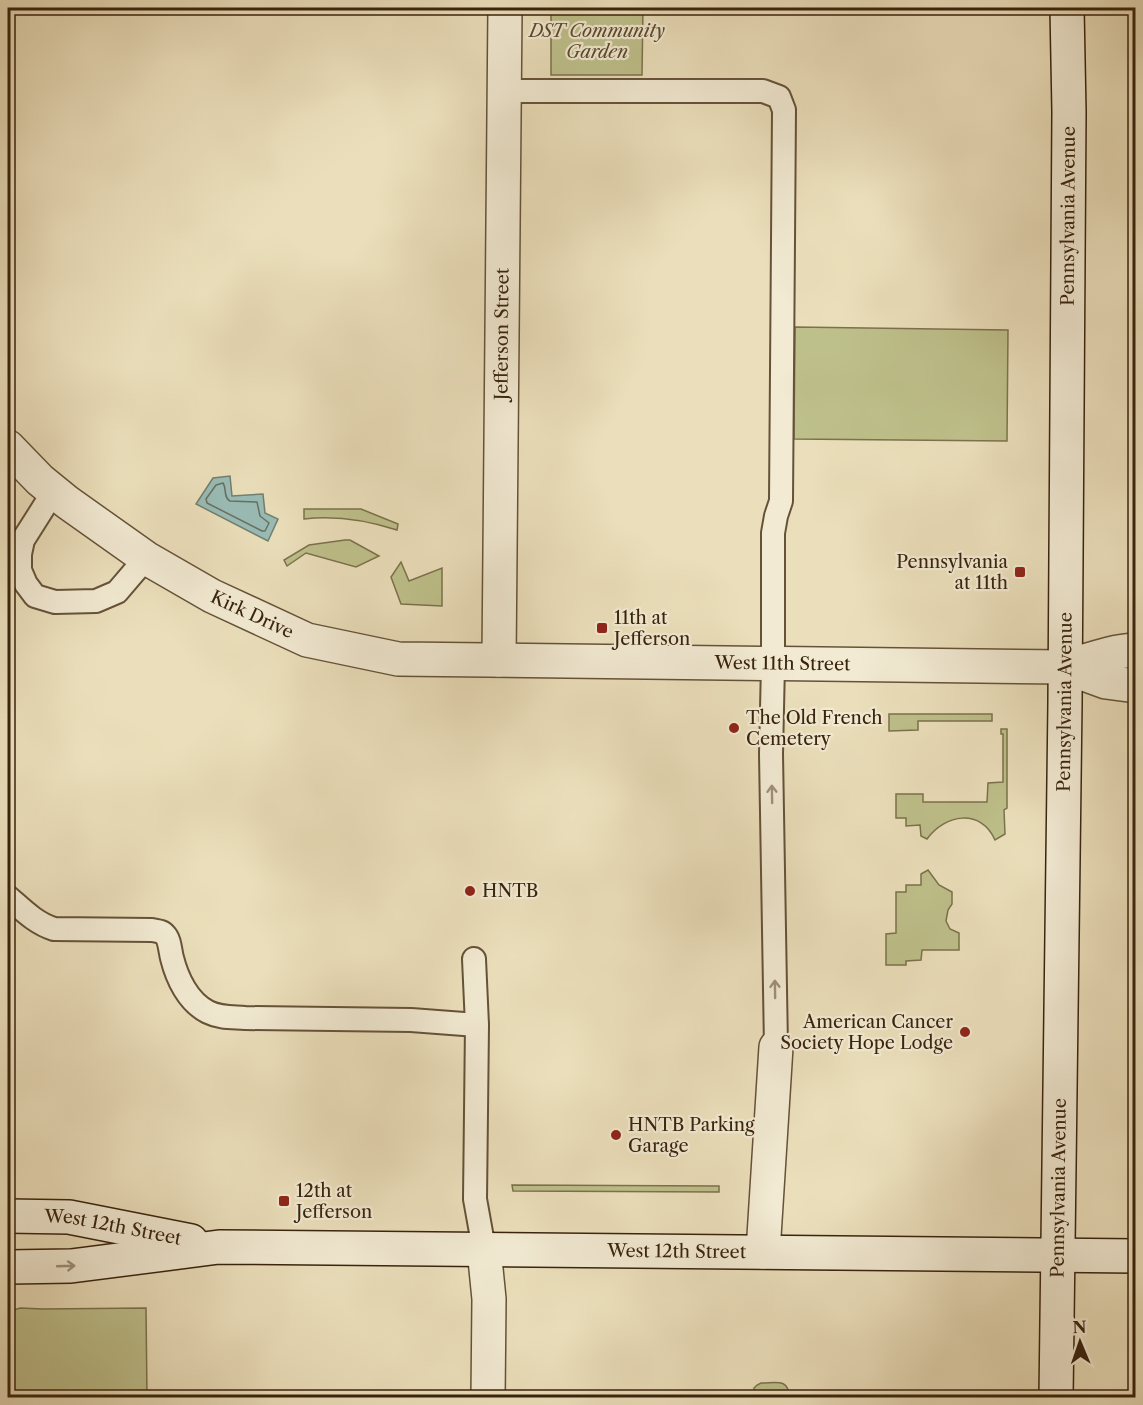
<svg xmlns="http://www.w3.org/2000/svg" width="1143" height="1405" font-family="'Libre Caslon Text',serif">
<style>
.green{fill:#bec08b;stroke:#7b724c;stroke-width:1.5}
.water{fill:#99bcb6;stroke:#727f72;stroke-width:1.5}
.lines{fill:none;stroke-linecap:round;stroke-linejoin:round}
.shore{stroke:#687062;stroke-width:1.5}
.lane-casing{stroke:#655238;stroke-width:26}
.street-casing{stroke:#655238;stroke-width:36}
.secondary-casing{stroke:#38230d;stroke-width:36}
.lane{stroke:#f2ead3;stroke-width:22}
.street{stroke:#f2ead3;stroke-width:33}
.secondary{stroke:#f2ead3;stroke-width:33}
.oneway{stroke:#9e907a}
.poi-dot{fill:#8f2418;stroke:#f2ead3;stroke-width:2}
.labels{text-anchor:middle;stroke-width:4.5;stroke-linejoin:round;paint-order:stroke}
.park-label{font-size:18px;font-style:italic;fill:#5a4a2c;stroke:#f2ead3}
.street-label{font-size:18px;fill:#38230d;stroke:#f2ead3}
.poi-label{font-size:18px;fill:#38230d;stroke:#f2ead3;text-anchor:start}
</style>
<rect width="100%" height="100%" fill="#ebdfbb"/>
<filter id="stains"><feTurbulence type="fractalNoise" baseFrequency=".00333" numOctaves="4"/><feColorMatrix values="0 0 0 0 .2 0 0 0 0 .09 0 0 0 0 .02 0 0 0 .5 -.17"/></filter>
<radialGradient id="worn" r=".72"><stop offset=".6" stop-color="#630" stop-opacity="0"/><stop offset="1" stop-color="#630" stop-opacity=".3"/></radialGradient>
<g class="green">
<path d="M 551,8 L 643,8 L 642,75 L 551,75 Z"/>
<path d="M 795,327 L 1008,330 L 1007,441 L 794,439 Z"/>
<path d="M 304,509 L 361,509 L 398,524 L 397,530 C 366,520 337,515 304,519 Z"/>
<path d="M 345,540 L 350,540 L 379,556 L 356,567 L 306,553 L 287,566 L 284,560 L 309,545 Z"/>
<path d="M 401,562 L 409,581 L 442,568 L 442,606 L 401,604 L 391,577 Z"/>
<path d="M 889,714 L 992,714 L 992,721 L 918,721 L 918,730 L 889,731 Z"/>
<path d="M 1001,729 L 1007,729 L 1007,808 L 1004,810 L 1005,834 L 995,840 C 981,808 945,814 927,839 L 921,836 L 920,825 L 906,826 L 906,818 L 896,818 L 896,794 L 923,794 L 923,802 L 987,802 L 988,783 L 1003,782 L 1003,734 L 1001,734 Z"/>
<path d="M 928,870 L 939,885 L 952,892 L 952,904 L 948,910 L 946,921 L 950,929 L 959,933 L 959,950 L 922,950 L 921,960 L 906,961 L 906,965 L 886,965 L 886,934 L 896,933 L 896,892 L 906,892 L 906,885 L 921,885 L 921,874 Z"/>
<path d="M 512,1185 L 719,1186 L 719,1192 L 513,1191 Z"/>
<path d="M 20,1308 L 43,1309 L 146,1308 L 147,1397 L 8,1397 L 8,1312 Z"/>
<path d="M 761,1383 C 776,1383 789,1378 789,1397 L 754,1397 L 754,1388 L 757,1385 Z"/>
</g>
<path class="water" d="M 230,476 L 232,496 L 263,494 L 265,513 L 278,519 L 268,541 L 196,504 L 213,478 Z"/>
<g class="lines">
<path class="shore" d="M 223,483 C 227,489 223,497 230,501 L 257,502 L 260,516 L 269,523 L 265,531 L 262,531 L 207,503 L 206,499 L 216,485 Z"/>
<g class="lane-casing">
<g id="lane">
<path d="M 504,91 L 763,91 L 779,97 L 784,110 L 781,501 L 776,516 L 773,533 L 773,664 L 771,754 L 776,1047"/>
<path d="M 54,491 L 23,540 L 20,554 L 20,570 L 26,584 L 35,596 L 55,602 L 96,601 L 117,592 L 146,558"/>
<path d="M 8,897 C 22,909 35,923 54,929 L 152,930 C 157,931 162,931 165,935 C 170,940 170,951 172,958 C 177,978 188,1002 208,1012 C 220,1018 232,1017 245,1018 L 411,1020 L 477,1025"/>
<path d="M 474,959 L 477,1025 L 475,1199 L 484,1249"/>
</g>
</g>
<g class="street-casing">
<g id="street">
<path id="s1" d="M 8,447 L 40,480 L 67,502 L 146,558 L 212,596 L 307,640 L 398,659 L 1065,667 C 1089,660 1111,651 1136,650"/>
<path id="s2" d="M 499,660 L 505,8"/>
<path d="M 1065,667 L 1106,682 L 1136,686"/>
<path d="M 484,1249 L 489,1299 L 488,1398"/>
<path d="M 763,1252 L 776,1047"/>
</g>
</g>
<g class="secondary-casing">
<g id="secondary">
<path id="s3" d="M 8,1216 L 69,1217 L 191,1241"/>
<path id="s4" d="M 8,1267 L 71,1266 L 219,1247 L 1136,1256"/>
<path id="s5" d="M 1056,1398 L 1065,703 L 1069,112 L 1067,8"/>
</g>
</g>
<use href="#lane" class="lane"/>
<use href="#street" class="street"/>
<use href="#secondary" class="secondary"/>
</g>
<defs><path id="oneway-shaft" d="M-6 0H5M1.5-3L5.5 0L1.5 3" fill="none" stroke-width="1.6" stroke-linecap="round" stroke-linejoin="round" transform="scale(1.5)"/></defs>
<g class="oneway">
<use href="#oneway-shaft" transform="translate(772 794) rotate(-91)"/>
<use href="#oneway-shaft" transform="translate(775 989) rotate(-91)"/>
<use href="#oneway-shaft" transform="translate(66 1266) rotate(-2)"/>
</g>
<g class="poi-dot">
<rect x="1014" y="566" width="12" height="12" rx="3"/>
<rect x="596" y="622" width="12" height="12" rx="3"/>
<circle cx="734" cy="728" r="6"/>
<circle cx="470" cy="891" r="6"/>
<circle cx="965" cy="1032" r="6"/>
<circle cx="616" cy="1135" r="6"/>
<rect x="278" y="1195" width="12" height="12" rx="3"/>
</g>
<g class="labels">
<g class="park-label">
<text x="597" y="37">DST Community<tspan x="597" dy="21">Garden</tspan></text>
</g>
<g class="street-label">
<text dy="6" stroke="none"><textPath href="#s5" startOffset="1182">Pennsylvania Avenue</textPath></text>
<text dy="6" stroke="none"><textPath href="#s2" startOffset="326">Jefferson Street</textPath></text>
<text dy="6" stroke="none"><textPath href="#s1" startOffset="298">Kirk Drive</textPath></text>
<text dy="6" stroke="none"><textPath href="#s1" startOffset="836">West 11th Street</textPath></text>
<text dy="6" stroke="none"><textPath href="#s5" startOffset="696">Pennsylvania Avenue</textPath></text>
<text dy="6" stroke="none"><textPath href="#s5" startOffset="210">Pennsylvania Avenue</textPath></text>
<text dy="6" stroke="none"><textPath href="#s3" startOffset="106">West 12th Street</textPath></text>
<text dy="6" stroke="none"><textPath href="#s4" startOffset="670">West 12th Street</textPath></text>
</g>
<g class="poi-label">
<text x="1008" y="568" text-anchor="end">Pennsylvania<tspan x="1008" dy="21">at 11th</tspan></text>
<text x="614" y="624">11th at<tspan x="614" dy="21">Jefferson</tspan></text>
<text x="746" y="724">The Old French<tspan x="746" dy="21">Cemetery</tspan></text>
<text x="482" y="897">HNTB</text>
<text x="953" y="1028" text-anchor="end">American Cancer<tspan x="953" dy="21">Society Hope Lodge</tspan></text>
<text x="628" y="1131">HNTB Parking<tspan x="628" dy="21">Garage</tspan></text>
<text x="296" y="1197">12th at<tspan x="296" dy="21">Jefferson</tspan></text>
</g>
</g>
<rect width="1143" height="1405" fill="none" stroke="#ebdfbb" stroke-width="30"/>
<rect x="9" y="9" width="1125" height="1387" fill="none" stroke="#38230d" stroke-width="3"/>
<rect x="15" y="15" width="1113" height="1375" fill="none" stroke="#38230d" stroke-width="1.5"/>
<g transform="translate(1080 1342) rotate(358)" stroke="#f2ead3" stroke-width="4.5" paint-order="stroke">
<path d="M0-4.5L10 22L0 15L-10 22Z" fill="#38230d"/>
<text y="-9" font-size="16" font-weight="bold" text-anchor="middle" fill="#38230d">N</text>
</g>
<rect width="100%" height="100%" filter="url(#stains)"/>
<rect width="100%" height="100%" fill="url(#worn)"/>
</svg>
